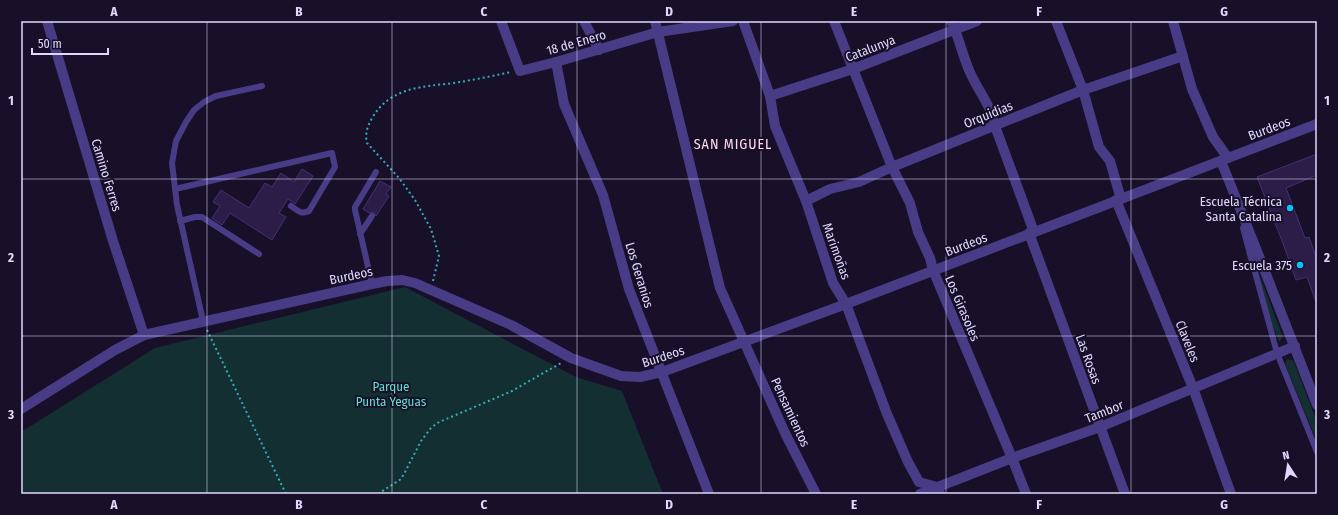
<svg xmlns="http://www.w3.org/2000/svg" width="1338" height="515" font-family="'Fira Sans Condensed',sans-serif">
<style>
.green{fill:#132f31}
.building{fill:#2b1d48;stroke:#462f74}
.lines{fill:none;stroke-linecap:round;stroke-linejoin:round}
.path{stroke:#32aeb8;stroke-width:2;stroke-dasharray:2 3;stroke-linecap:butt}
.service{stroke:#493c86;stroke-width:6}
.minor{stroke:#493c86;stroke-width:10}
.tertiary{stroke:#493c86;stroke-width:10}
.grid{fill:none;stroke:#e1d8fe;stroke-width:1;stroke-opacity:0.55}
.poi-dot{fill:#08c2fa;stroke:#171028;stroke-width:1.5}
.labels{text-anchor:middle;stroke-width:4;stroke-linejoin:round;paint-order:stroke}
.street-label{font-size:13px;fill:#e1d8fe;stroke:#171028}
.poi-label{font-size:13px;fill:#e1d8fe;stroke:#171028;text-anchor:end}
.park-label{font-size:13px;fill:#64decf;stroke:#171028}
.neighbourhood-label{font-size:14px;letter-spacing:1px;fill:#fedaec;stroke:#171028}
.neatline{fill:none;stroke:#e1d8fe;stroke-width:1.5}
.grid-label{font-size:13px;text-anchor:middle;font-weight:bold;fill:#e1d8fe}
</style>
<rect width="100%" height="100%" fill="#171028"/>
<g class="green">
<path d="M 1248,251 L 1251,252 L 1282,335 L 1282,338 L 1279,342 L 1247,258 L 1246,252 Z"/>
<path d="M 405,287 L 576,377 L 622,391 L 663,494 L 21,494 L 21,432 L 155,348 Z"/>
<path d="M 1287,359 L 1293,360 L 1317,422 L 1317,442 L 1285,364 Z"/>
</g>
<g class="building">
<path d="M 1317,154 L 1317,175 L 1286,188 L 1305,238 L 1309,237 L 1317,260 L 1316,302 L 1307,277 L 1296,280 L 1284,246 L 1257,177 Z"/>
<path d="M 302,169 L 313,176 L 295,204 L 288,199 L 279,213 L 286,217 L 272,240 L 230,213 L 222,225 L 212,218 L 220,206 L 213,202 L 221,190 L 249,208 L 265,183 L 272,187 L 281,173 L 294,182 Z"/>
<path d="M 380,181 L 391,187 L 386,194 L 389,196 L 376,216 L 374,212 L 369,213 L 363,209 Z"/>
</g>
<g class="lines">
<g class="path">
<path d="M 433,281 L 439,256 L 431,229 L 415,200 L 399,178 L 367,143 C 365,135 367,127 371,120 C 389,87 421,87 454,83 C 473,80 492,76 511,72"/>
<path d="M 207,330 L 286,494"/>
<path d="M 378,494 L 401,479 L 405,472 L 421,441 L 430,429 L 437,423 L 512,391 L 561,363"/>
</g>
<g class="service">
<path d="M 175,189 L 332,153 L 335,167 L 309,211 C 301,215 297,210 291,206"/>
<path d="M 180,221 L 195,217 L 202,217 L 259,254"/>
<path d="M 1243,228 L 1277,353 L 1317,452"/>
<path d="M 360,234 L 372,216"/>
<path d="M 372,284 L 355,210 L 355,207 L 376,172"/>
<path d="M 203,321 L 177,205 L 172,163 L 176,141 L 186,122 L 194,110 L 204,102 L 216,96 L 262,86"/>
</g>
<g class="minor">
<path d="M 47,21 L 113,241 L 144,335"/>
<path d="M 501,21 L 520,71 L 556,62 L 658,32 L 733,21"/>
<path d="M 584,21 L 599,50"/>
<path d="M 655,21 L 720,288 L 785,433 L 816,494"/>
<path d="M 743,21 L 770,96 L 775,126 L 806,201 L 833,283 L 846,304 L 887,414 L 908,462 L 919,482 L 937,487 L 940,494"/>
<path d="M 834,21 L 892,167 L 910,203 L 918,232 L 930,258 L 933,270 L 1012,458 L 1026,494"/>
<path d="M 951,21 C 959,37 962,54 969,70 C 977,90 991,104 995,126 L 1034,232"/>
<path d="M 1056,21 L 1083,90 L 1099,147 L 1110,161 L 1121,199"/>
<path d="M 1173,21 L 1192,89 L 1213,137 L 1228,158"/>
<path d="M 556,62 L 564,104 L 603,195 L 629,289 L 709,494"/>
<path d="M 770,96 L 853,69 L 977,21"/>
<path d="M 1221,161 L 1259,256 L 1317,405"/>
<path d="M 1116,200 L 1193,388 L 1231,494"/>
<path d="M 806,201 L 830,189 L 859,182 L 892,167 L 1083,90 L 1183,56"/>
<path d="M 1029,233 L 1125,494"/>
<path d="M 21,409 L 115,350 L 144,335 L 372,284 L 387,281 L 402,280 L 415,283 L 511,325 L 571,358 L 621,376 L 640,377"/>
<path d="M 920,494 L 1012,458 L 1100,427 L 1295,346"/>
</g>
<path class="tertiary" d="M 640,377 L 662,372 L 846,304 L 1317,124"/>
</g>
<path class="grid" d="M 207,21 L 207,494M 392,21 L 392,494M 577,21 L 577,494M 761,21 L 761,494M 946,21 L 946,494M 1131,21 L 1131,494M 21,179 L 1317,179M 21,336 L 1317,336"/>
<g class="poi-dot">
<circle cx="1290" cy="208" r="4"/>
<circle cx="1300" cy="265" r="4"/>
</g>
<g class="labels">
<g class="street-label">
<text transform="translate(576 42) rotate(-16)" y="5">18 de Enero</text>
<text transform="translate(870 48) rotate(-21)" y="5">Catalunya</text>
<text transform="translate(988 114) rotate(-22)" y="5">Orquidias</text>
<text transform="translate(1269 128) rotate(-21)" y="5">Burdeos</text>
<text transform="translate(107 175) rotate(73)" y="5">Camino Ferres</text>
<text transform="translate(966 244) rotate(-21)" y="5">Burdeos</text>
<text transform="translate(837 251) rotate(70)" y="5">Marimoñas</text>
<text transform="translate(351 275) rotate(-12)" y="5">Burdeos</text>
<text transform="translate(640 275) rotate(73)" y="5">Los Geranios</text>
<text transform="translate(963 308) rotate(67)" y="5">Los Girasoles</text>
<text transform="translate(1188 341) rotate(68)" y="5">Claveles</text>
<text transform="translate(663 356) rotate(-18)" y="5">Burdeos</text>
<text transform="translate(1089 359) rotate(70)" y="5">Las Rosas</text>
<text transform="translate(1104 411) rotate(-22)" y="5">Tambor</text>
<text transform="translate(791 412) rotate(65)" y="5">Pensamientos</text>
</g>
<g class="poi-label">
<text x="1282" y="206">Escuela Técnica<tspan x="1282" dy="15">Santa Catalina</tspan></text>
<text x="1292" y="270">Escuela 375</text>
</g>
<g class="park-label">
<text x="391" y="391">Parque<tspan x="391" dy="15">Punta Yeguas</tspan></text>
</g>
<g class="neighbourhood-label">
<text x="733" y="149">SAN MIGUEL</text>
</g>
</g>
<rect width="1338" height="515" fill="none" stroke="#171028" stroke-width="44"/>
<g transform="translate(1288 465) rotate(348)" stroke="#171028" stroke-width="3" paint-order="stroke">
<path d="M0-3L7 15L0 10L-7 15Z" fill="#e1d8fe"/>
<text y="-6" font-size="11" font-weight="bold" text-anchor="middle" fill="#e1d8fe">N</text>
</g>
<path d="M32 48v6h76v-6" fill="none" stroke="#e1d8fe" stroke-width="2"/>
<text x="38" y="48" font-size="12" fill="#e1d8fe" stroke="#171028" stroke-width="3" paint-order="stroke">50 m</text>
<rect x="22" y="22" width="1294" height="471" class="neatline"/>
<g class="grid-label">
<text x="114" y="16">A</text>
<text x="299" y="16">B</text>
<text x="484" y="16">C</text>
<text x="669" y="16">D</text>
<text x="854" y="16">E</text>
<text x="1039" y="16">F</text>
<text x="1224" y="16">G</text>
<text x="11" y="105">1</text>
<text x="1327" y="105">1</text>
<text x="11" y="262">2</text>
<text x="1327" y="262">2</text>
<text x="11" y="419">3</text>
<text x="1327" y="419">3</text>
<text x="114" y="509">A</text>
<text x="299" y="509">B</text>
<text x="484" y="509">C</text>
<text x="669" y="509">D</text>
<text x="854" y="509">E</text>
<text x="1039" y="509">F</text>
<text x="1224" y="509">G</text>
</g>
</svg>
